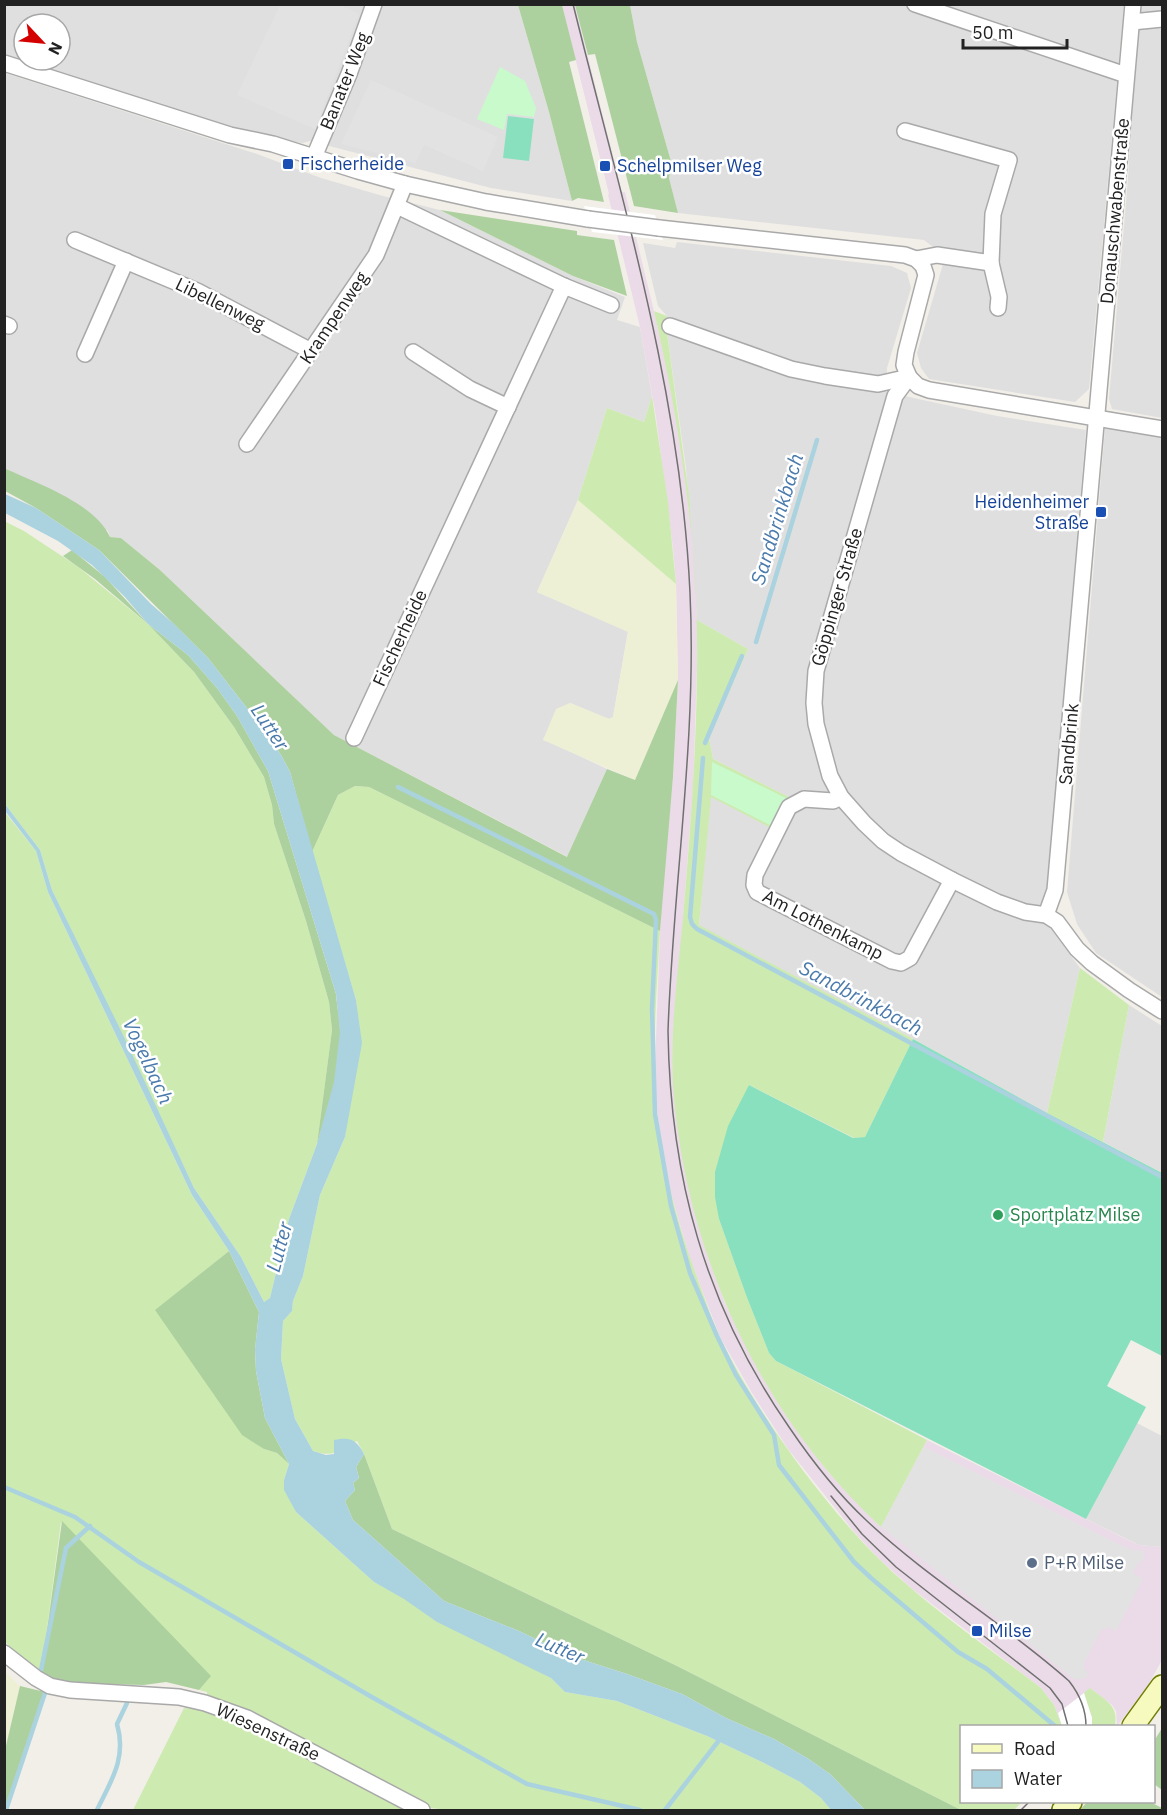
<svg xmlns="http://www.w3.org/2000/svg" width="1167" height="1815" font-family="'IBM Plex Sans',sans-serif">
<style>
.residential{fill:#e0dfdf;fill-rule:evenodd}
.industrial{fill:#ebdbe8}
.farmland{fill:#eef0d5}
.grass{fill:#cdebb0}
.forest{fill:#add19e}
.park{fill:#c8facc}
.pitch{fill:#88e0be}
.parking{fill:#e2e2e2}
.water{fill:#aad3df}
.pier{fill:#fff}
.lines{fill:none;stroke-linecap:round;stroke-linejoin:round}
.stream{stroke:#aad3df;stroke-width:4.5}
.minor-casing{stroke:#a9a9a9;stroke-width:18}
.secondary-casing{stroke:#707d05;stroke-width:24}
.minor{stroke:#fff;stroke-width:15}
.secondary{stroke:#f7fabf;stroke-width:21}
.tram{stroke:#707070;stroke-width:1.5}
.minor-bridge-casing{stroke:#a9a9a9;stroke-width:18;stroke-linecap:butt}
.minor-bridge{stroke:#fff;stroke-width:15}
.transit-dot{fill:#1a4fb4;stroke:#fff;stroke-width:2}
.leisure-dot{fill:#2e9e5b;stroke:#fff;stroke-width:2}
.service-dot{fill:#5c6f8a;stroke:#fff;stroke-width:2}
.labels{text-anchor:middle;stroke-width:5;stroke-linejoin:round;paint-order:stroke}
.street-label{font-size:18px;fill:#222;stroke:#fff}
.transit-label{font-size:18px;fill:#164399;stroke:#fff;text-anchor:start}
.leisure-label{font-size:18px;fill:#27864d;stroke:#fff;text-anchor:start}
.service-label{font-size:18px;fill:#4e5e75;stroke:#fff;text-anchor:start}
.water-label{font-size:20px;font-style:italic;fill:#4a7aab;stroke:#fff}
</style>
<rect width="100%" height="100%" fill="#f2efe9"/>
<g class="residential">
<path d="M 5,5 L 518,5 L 549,112 L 572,201 L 491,188 L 310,141 L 303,143 L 295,142 L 210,122 L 5,55 ZM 24,24 L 60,24 L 60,60 L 24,60 Z"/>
<path d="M 630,5 L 1124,5 L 1089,389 L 1075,402 L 929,379 L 921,368 L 917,353 L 943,264 L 933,247 L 924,240 L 678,213 L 669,178 L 672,165 L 637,42 Z"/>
<path d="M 1138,5 L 1162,5 L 1162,418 L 1112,409 L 1109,399 L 1128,179 Z"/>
<path d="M 5,73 L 257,154 L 321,178 L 383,196 L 440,210 L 573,276 L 625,297 L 617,320 L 640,327 L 652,396 L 644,422 L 607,408 L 578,500 L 537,592 L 628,631 L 613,717 L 609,719 L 570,703 L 543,739 L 607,769 L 568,857 L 334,735 L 160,570 L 121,538 L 110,537 L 108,531 L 5,468 Z"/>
<path d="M 677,242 L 891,266 L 907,273 L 911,288 L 887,368 L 886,392 L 997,416 L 1086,430 L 1047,891 L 1048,925 L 1080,968 L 1047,1113 L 913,1039 L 699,926 L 710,797 L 789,797 L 713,759 L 709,738 L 748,649 L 697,620 L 686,468 L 667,333 L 663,331 L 667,316 L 658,306 L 643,243 L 675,248 Z"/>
<path d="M 1105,428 L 1162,437 L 1162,997 L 1096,953 L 1077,924 L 1067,892 Z"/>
<path d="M 1129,1005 L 1162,1026 L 1162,1173 L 1103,1142 Z"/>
<path d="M 1137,1423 L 1162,1436 L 1162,1547 L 1139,1545 L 1086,1519 Z"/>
</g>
<path class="industrial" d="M 562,5 L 575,5 L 622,192 L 625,192 L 654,311 L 668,370 L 685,471 L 693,552 L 697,620 L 697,670 L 693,789 L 683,917 L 681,1145 L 692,1199 L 710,1262 L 725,1303 L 771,1391 L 800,1435 L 830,1474 L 881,1527 L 927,1440 L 1128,1540 L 1139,1545 L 1162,1547 L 1162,1660 L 1147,1687 L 1117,1726 L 1116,1711 L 1112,1705 L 1090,1688 L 1092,1726 L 1062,1726 L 1054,1705 L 1041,1688 L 911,1588 L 878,1558 L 854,1532 L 788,1449 L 752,1393 L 720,1337 L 690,1259 L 671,1194 L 662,1147 L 656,1104 L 655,1066 L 661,906 L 673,777 L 678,680 L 676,584 L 673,548 L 656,417 L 640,327 L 608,195 L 609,194 Z"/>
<g class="farmland">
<path d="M 578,500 L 676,584 L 678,680 L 635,780 L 543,740 L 556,709 L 570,703 L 609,719 L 613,717 L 628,632 L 537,592 Z"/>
<path d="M 5,1672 L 20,1686 L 5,1750 Z"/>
</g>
<g class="grass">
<path d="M 654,311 L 667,316 L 663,331 L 667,333 L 689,496 L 697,620 L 748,649 L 709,738 L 713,759 L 789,797 L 773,829 L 711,797 L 699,925 L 913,1039 L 865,1137 L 854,1138 L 749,1085 L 719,1219 L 746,1295 L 769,1353 L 776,1361 L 927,1440 L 881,1527 C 759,1415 684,1249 673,1084 C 670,1028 678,972 683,917 C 690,836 696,755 697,673 C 699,551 681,430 654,311 Z"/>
<path d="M 652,396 L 668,502 L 676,584 L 578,500 L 607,408 L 644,422 Z"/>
<path d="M 4,521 L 24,531 L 77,566 L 148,624 L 194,672 L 234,727 L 264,777 L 272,805 L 274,824 L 306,921 L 329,1002 L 332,1030 L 317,1144 L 289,1219 L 270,1298 L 264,1302 L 241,1257 L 194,1188 L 52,890 L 40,850 L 5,804 Z"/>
<path d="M 355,786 L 369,787 L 660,931 C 657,988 652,1045 656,1103 C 661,1167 680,1232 702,1291 C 708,1307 713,1323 720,1338 C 757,1412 820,1500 878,1558 C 925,1605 988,1647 1041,1688 L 1054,1705 L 1062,1726 L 962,1726 L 962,1802 L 1022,1802 L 1014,1810 L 961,1810 L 677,1666 L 392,1529 L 364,1454 L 357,1441 C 339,1451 334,1458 313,1451 L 295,1419 L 281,1359 L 283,1321 L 292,1311 L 293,1301 L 303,1276 L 320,1195 L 345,1137 L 358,1019 L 356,1000 L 312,852 L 338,795 Z"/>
<path d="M 4,811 L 36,851 L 48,892 L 192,1195 L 229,1251 L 156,1310 L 264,1449 L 277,1453 L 289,1464 L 284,1480 L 296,1512 L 374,1582 L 551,1678 L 565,1692 L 617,1701 L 707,1736 L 764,1763 L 800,1782 L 821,1798 L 831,1810 L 446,1810 L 431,1808 L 253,1712 L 207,1697 L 207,1692 L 199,1690 L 210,1676 L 61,1522 L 41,1674 L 5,1642 Z"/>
<path d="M 1080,968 L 1129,1005 L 1103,1142 L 1047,1113 Z"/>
<path d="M 1090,1688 C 1105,1700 1119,1705 1115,1726 L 1092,1726 L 1092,1718 L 1084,1693 Z"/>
<path d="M 184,1708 L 205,1709 L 244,1722 L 407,1810 L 133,1810 Z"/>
</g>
<g class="forest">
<path d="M 518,5 L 562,5 L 576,60 L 569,62 L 604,202 L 578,198 L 572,201 L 549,112 Z"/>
<path d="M 575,5 L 630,5 L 637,42 L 672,165 L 669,178 L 678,213 L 634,206 L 595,54 L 588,55 Z"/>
<path d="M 440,210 L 577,231 L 577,235 L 614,240 L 627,296 L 573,276 Z"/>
<path d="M 4,468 C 36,483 95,503 110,537 L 121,538 L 160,570 L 334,735 L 567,857 L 607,769 L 635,780 L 678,680 L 673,777 L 660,931 L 369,787 L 355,786 L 338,795 L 312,852 L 290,772 L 281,755 L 264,730 L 208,658 L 99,550 L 36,508 L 5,491 Z"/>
<path d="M 72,550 L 105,577 L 148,624 L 188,655 L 217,688 L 237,716 L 268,771 L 336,994 C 337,1007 340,1020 340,1032 C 341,1070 328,1108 317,1144 L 332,1030 L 329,1002 L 306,921 L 274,824 L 272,805 L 264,777 L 234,727 L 194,672 L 148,624 L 95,579 L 63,556 Z"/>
<path d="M 229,1251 L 259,1312 L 255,1350 L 256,1371 L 265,1418 L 289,1464 L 277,1453 L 264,1449 L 242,1435 L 155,1310 Z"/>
<path d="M 364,1454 L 392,1529 L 677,1666 L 961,1810 L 865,1810 L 830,1774 L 807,1758 L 774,1739 L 726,1718 L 682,1694 L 627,1674 L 571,1656 L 519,1631 L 444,1601 L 353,1520 L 345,1501 L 355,1490 L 353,1483 L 359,1478 L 356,1467 Z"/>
<path d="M 62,1521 L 211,1676 L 199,1690 L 166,1682 L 144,1685 L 59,1683 L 41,1674 Z"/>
<path d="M 20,1686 L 45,1692 L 5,1810 L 5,1750 Z"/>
<path d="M 1162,1728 L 1162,1790 L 1154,1784 L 1154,1741 Z"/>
<path d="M 1087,1802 L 1150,1802 L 1162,1808 L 1162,1810 L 1080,1810 Z"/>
</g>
<g class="park">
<path d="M 500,67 L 525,81 L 536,108 L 534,117 L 507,114 L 504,130 L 477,119 Z"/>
<path d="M 712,762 L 786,798 L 772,826 L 711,795 Z"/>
</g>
<g class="pitch">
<path d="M 508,116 L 534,119 L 529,161 L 503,158 Z"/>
<path d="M 913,1039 L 1047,1113 L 1162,1173 L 1162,1356 L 1131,1340 L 1107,1386 L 1146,1407 L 1086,1519 L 776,1361 L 769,1353 L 746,1295 L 719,1219 L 715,1197 L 715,1172 L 728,1126 L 749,1085 L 853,1138 L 865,1137 Z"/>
</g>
<g class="parking">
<path d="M 280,5 L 340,5 L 359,14 L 315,129 L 237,95 Z"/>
<path d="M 371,80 L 498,137 L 483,171 L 424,145 L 416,163 L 341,144 Z"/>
<path d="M 924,1447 L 1114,1542 L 1132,1550 L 1144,1551 L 1144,1559 L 1138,1564 L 1133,1573 L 1143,1579 L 1116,1631 L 1108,1627 L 1101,1630 L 1084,1663 L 1084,1669 L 1089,1673 L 1084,1679 L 1074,1679 L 881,1527 Z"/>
</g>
<path class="water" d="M 5,494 L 36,508 L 99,550 L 151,604 L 174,624 L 208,658 L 264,730 L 281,755 L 290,772 L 356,1000 L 362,1043 L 345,1137 L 320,1195 L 303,1276 L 293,1301 L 292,1311 L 283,1321 L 281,1359 L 295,1419 L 313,1451 L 326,1455 L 334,1454 L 334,1440 C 350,1437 356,1439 364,1454 L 356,1467 L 359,1478 L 353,1483 L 355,1490 L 345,1501 L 353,1520 L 444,1601 L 519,1631 L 571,1656 L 627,1674 L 682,1694 L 726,1718 L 774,1739 L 807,1758 L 830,1774 L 865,1810 L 831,1810 L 821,1798 L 800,1782 L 764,1763 L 707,1736 L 617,1701 L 565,1692 L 551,1678 L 437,1622 L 404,1599 L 374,1582 L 296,1512 L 284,1490 L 284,1480 L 289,1464 L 265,1418 L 256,1371 L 255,1349 L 259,1312 L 229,1251 L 192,1195 L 48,892 L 36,851 L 5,811 L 5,804 L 40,850 L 52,890 L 125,1039 L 194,1188 L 241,1257 L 264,1302 L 270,1298 L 289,1219 L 317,1144 L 334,1082 L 340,1032 L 336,994 L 268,771 L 237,716 L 217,688 L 188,655 L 148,624 L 124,596 L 92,565 L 58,541 L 5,513 Z"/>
<g class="pier">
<path d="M 584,206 L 655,215 L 663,240 L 592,232 Z"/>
<path d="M 1084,1693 L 1092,1718 L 1092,1726 L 1062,1726 L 1058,1713 Z"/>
</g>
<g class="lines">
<g class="stream">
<path d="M 756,642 L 817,440"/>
<path d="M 705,743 L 742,656"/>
<path d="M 703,758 L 690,917 L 692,924 L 697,929 L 1162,1177"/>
<path d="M 398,787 L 654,914 L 656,920 L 652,1009 L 655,1114 L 671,1206 L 690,1273 L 717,1336 L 736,1375 L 774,1435 L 779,1465 L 854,1562 L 871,1578 L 958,1652 L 987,1669 L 1055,1726"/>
<path d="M 4,1487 L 75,1517 L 139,1562 L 370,1696 L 527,1784 L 640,1810"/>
<path d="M 40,1675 L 66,1548 L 90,1526"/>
<path d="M 6,1810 L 45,1693"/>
<path d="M 97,1810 C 111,1781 127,1758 117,1724 L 127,1703"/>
<path d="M 665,1810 L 720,1739"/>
</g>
<g class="minor-casing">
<g id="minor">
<path d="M 915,4 L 1126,75"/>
<path d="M 1132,22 L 1162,19"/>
<path d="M 4,63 L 230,135 L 273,144 L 358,171 L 405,184 L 486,202 L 588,219"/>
<path d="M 905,131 L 1009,160 L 993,214 L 991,263 L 937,255 L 916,259"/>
<path d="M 314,157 L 349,74 L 374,4"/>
<path d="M 397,206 L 564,286 L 611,305"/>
<path d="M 659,228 L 905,255 L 916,259 L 923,266 L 926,275 L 906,352 L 904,365 L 909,377 L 918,386 L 929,390 L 1162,429"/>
<path d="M 75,240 L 197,291 L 311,351"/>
<path d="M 991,263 L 999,297 L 998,308"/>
<path d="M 4,324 L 9,326"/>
<path d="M 670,326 L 791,369 L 825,376 L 878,384 L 909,377"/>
<path d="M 413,352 L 470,389 L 508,407"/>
<path d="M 85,354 L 126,261"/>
<path d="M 909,377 L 895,396 L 816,671 L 814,703 L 816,724 L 830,776 L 841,797 L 864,823 L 883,841 L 901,853 L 952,880 L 997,902 L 1025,912 L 1046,915 L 1057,922 L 1077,949 L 1092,963 L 1129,990 L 1162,1011"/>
<path d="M 247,444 L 376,255 L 405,184"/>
<path d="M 354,738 L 564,286"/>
<path d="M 841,797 L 833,801 L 804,799 L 789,807 L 755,875 L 754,885 L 757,892 L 892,961 L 901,963 L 910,958 L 952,880"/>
<path d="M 1046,915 L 1055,890 L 1133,4"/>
<path d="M 4,1653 L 36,1678 L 50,1686 L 70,1690 L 179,1697 L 205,1703 L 247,1718 L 422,1810"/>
</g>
</g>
<g class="secondary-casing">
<g id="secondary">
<path d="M 1133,1726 L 1162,1686"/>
<path d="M 1063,1810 L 1071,1802"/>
</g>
</g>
<use href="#minor" class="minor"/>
<use href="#secondary" class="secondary"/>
<g class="tram">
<path d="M 573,4 C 621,198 681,393 690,593 C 697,740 673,884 668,1031 C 670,1177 705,1306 789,1427 C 812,1461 837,1493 867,1521 C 930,1580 1005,1624 1069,1681 C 1080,1695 1086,1709 1086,1726"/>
<path d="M 831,1496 L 862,1534 L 896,1567 L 1050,1688 L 1062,1704 L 1068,1726"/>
<path d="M 1021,1810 L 1029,1802"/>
</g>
<g class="minor-bridge-casing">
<path id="minor-bridge" d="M 588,219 L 659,228"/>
</g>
<use href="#minor-bridge" class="minor-bridge"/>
</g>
<g class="transit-dot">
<rect x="282" y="158" width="12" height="12" rx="3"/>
<rect x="599" y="160" width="12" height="12" rx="3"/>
<rect x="1095" y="506" width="12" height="12" rx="3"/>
<rect x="971" y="1625" width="12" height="12" rx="3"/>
</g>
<circle class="leisure-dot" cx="998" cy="1215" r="6"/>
<circle class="service-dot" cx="1032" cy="1563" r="6"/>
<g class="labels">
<g class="street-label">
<text transform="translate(345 81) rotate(-68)" y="6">Banater Weg</text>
<text transform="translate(1115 211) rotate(-85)" y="6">Donauschwabenstraße</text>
<text transform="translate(220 304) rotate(26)" y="6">Libellenweg</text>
<text transform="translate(334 318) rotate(-56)" y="6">Krampenweg</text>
<text transform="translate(837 597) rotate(-74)" y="6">Göppinger Straße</text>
<text transform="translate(400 638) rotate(-65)" y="6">Fischerheide</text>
<text transform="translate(1069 744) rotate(-85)" y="6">Sandbrink</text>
<text transform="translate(823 925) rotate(27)" y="6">Am Lothenkamp</text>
<text transform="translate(268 1732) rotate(25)" y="6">Wiesenstraße</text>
</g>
<g class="transit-label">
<text x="300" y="170">Fischerheide</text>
<text x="617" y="172">Schelpmilser Weg</text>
<text x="1089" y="508" text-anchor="end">Heidenheimer<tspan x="1089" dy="21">Straße</tspan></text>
<text x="989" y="1637">Milse</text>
</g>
<g class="leisure-label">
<text x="1010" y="1221">Sportplatz Milse</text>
</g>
<g class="service-label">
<text x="1044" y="1569">P+R Milse</text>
</g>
<g class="water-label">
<text transform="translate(777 519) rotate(-73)" y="7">Sandbrinkbach</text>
<text transform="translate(270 727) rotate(56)" y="7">Lutter</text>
<text transform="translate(861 998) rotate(28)" y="7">Sandbrinkbach</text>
<text transform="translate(148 1061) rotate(65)" y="7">Vogelbach</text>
<text transform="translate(279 1247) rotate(-75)" y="7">Lutter</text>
<text transform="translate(560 1648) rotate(23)" y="7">Lutter</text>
</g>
</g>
<rect width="1167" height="1815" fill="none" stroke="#222222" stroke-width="12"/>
<rect x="960" y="1725" width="195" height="78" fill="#ffffff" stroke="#a7a7a7" stroke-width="1.5"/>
<rect x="972" y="1744" width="30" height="9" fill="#f7fabf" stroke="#a7a7a7" stroke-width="1.5"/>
<text x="1014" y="1755" font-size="18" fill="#222222">Road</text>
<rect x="972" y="1770" width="30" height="18" fill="#aad3df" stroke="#a7a7a7" stroke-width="1.5"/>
<text x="1014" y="1785" font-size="18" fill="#222222">Water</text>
<g transform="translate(42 42) rotate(116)"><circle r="28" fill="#ffffff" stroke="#a7a7a7" stroke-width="1.5"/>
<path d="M0-4.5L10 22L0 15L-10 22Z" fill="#d40000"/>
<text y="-9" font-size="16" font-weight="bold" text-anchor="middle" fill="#222222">N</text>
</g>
<path d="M963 39v9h104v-9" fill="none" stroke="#222222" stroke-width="3"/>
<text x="972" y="39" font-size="18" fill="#222222" stroke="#ffffff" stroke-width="4.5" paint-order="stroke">50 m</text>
</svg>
